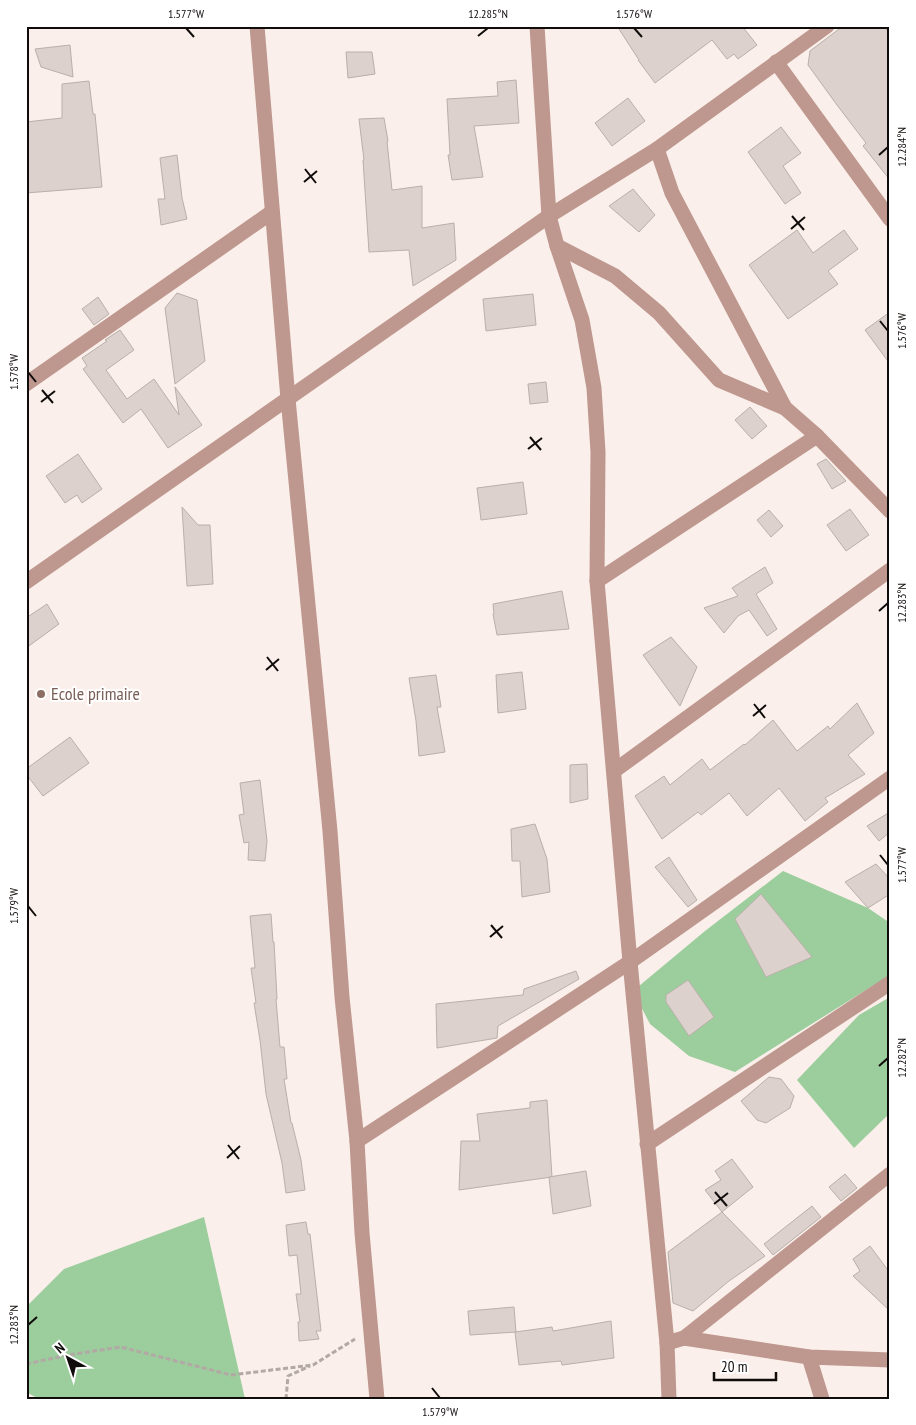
<svg xmlns="http://www.w3.org/2000/svg" width="916" height="1425" font-family="'PT Sans Narrow',sans-serif">
<style>
.green{fill:#9ccd9d}
.building{fill:#dcd1cc;stroke:#b9b0aa}
.lines{fill:none;stroke-linecap:round;stroke-linejoin:round}
.path{stroke:#b2a9a5;stroke-width:3;stroke-dasharray:5 2.5;stroke-linecap:butt}
.minor{stroke:#be978e;stroke-width:15}
.ticks{fill:none;stroke:#100c0b;stroke-width:2}
.education-dot{fill:#8d6e63;stroke:#fff;stroke-width:2}
.labels{text-anchor:middle;stroke-width:4;stroke-linejoin:round;paint-order:stroke}
.education-label{font-size:18px;fill:#785e54;stroke:#fff;text-anchor:start}
.neatline{fill:none;stroke:#100c0b;stroke-width:2}
.ticks-label{font-size:12px;text-anchor:middle;fill:#100c0b}
</style>
<rect width="100%" height="100%" fill="#faefea"/>
<g class="green">
<path d="M 783,871 L 868,908 L 890,923 L 890,975 L 735,1072 L 689,1056 L 650,1024 L 633,991 L 705,931 Z"/>
<path d="M 890,997 L 890,1113 L 854,1148 L 797,1080 L 859,1015 Z"/>
<path d="M 204,1217 L 245,1399 L 39,1399 L 26,1392 L 26,1307 L 64,1269 Z"/>
</g>
<g class="building">
<path d="M 617,26 L 742,26 L 757,45 L 738,59 L 734,54 L 727,59 L 712,40 L 655,83 L 638,60 L 639,60 Z"/>
<path d="M 843,26 L 883,26 L 890,34 L 890,180 L 863,146 L 866,143 L 837,105 L 808,65 L 810,51 Z"/>
<path d="M 70,45 L 73,77 L 41,67 L 35,49 Z"/>
<path d="M 346,52 L 372,52 L 375,74 L 348,78 Z"/>
<path d="M 516,80 L 519,123 L 474,126 L 483,177 L 452,180 L 448,155 L 450,155 L 447,99 L 498,96 L 497,82 Z"/>
<path d="M 89,81 L 93,114 L 95,114 L 102,187 L 26,193 L 26,122 L 62,118 L 62,84 Z"/>
<path d="M 628,98 L 645,121 L 612,146 L 595,123 Z"/>
<path d="M 384,118 L 388,141 L 387,141 L 392,190 L 422,186 L 422,228 L 454,223 L 456,260 L 413,286 L 409,250 L 369,252 L 363,160 L 364,160 L 359,119 Z"/>
<path d="M 781,127 L 801,153 L 783,166 L 801,193 L 785,204 L 748,152 Z"/>
<path d="M 177,155 L 182,198 L 187,219 L 161,225 L 158,199 L 165,199 L 160,158 Z"/>
<path d="M 633,189 L 655,215 L 639,232 L 609,206 Z"/>
<path d="M 797,230 L 813,253 L 844,230 L 858,249 L 828,271 L 838,284 L 788,319 L 749,265 Z"/>
<path d="M 177,293 L 197,300 L 205,361 L 175,384 L 165,308 Z"/>
<path d="M 533,294 L 536,325 L 486,331 L 483,299 Z"/>
<path d="M 98,297 L 109,314 L 94,325 L 82,309 Z"/>
<path d="M 890,312 L 890,364 L 865,330 Z"/>
<path d="M 120,330 L 134,350 L 106,370 L 127,399 L 154,379 L 179,415 L 175,387 L 202,425 L 168,448 L 141,409 L 123,423 L 83,369 L 87,366 L 82,358 L 107,341 L 105,340 Z"/>
<path d="M 546,382 L 548,402 L 530,404 L 528,384 Z"/>
<path d="M 750,407 L 767,426 L 752,439 L 735,420 Z"/>
<path d="M 78,454 L 102,489 L 82,503 L 77,495 L 65,503 L 46,476 Z"/>
<path d="M 826,459 L 846,481 L 832,489 L 817,464 Z"/>
<path d="M 523,482 L 527,514 L 481,520 L 477,488 Z"/>
<path d="M 182,507 L 198,525 L 210,525 L 213,584 L 187,586 Z"/>
<path d="M 850,509 L 869,535 L 846,551 L 827,525 Z"/>
<path d="M 769,510 L 783,526 L 771,537 L 757,520 Z"/>
<path d="M 765,567 L 773,583 L 756,594 L 777,629 L 767,636 L 749,610 L 738,616 L 724,633 L 704,608 L 738,596 L 732,588 Z"/>
<path d="M 562,591 L 569,629 L 497,635 L 493,614 L 494,614 L 493,604 Z"/>
<path d="M 47,604 L 59,624 L 26,648 L 26,618 Z"/>
<path d="M 671,637 L 697,667 L 680,706 L 643,655 Z"/>
<path d="M 522,672 L 526,709 L 498,713 L 496,675 Z"/>
<path d="M 436,675 L 441,707 L 437,707 L 445,752 L 419,756 L 416,721 L 409,678 Z"/>
<path d="M 857,703 L 874,733 L 848,755 L 865,774 L 825,798 L 828,802 L 805,821 L 779,788 L 747,816 L 729,793 L 701,815 L 698,812 L 662,839 L 635,796 L 664,776 L 670,785 L 702,759 L 710,770 L 744,744 L 745,745 L 773,720 L 797,751 L 828,726 L 830,729 Z"/>
<path d="M 70,737 L 89,763 L 43,796 L 26,774 L 26,769 Z"/>
<path d="M 587,764 L 588,799 L 570,803 L 570,765 Z"/>
<path d="M 260,780 L 267,841 L 265,861 L 248,860 L 249,842 L 244,843 L 239,815 L 244,814 L 240,783 Z"/>
<path d="M 890,812 L 890,832 L 879,841 L 867,826 Z"/>
<path d="M 535,824 L 547,859 L 550,892 L 522,897 L 520,861 L 512,861 L 511,829 Z"/>
<path d="M 669,857 L 697,900 L 688,907 L 655,867 Z"/>
<path d="M 876,864 L 890,879 L 890,894 L 868,908 L 845,882 Z"/>
<path d="M 761,894 L 812,957 L 766,977 L 735,919 Z"/>
<path d="M 271,914 L 273,942 L 274,942 L 277,999 L 276,999 L 280,1047 L 284,1047 L 287,1079 L 284,1079 L 291,1123 L 292,1123 L 301,1160 L 305,1190 L 286,1193 L 282,1163 L 266,1094 L 260,1040 L 254,1003 L 256,1003 L 251,968 L 255,968 L 250,916 Z"/>
<path d="M 576,971 L 579,979 L 498,1026 L 497,1038 L 437,1048 L 436,1004 L 523,995 L 524,989 Z"/>
<path d="M 688,980 L 714,1017 L 689,1036 L 666,1002 L 666,995 Z"/>
<path d="M 769,1077 L 781,1079 L 794,1096 L 790,1108 L 766,1123 L 757,1120 L 741,1101 Z"/>
<path d="M 547,1100 L 552,1177 L 459,1190 L 461,1141 L 480,1141 L 477,1114 L 530,1108 L 530,1102 Z"/>
<path d="M 732,1159 L 753,1187 L 722,1212 L 705,1190 L 721,1180 L 715,1171 Z"/>
<path d="M 586,1171 L 591,1206 L 553,1214 L 549,1177 Z"/>
<path d="M 845,1174 L 857,1188 L 841,1201 L 829,1187 Z"/>
<path d="M 812,1206 L 821,1217 L 773,1255 L 764,1244 Z"/>
<path d="M 722,1212 L 765,1256 L 729,1281 L 693,1311 L 673,1303 L 668,1252 Z"/>
<path d="M 306,1222 L 308,1234 L 310,1234 L 321,1331 L 316,1331 L 319,1339 L 299,1341 L 298,1322 L 300,1322 L 296,1294 L 301,1294 L 297,1255 L 289,1256 L 286,1225 Z"/>
<path d="M 870,1246 L 890,1273 L 890,1311 L 853,1276 L 860,1271 L 853,1259 Z"/>
<path d="M 514,1307 L 516,1332 L 470,1335 L 468,1311 Z"/>
<path d="M 611,1321 L 614,1358 L 562,1365 L 561,1361 L 519,1365 L 515,1332 L 552,1327 L 553,1331 Z"/>
</g>
<g class="lines">
<g class="path">
<path d="M 26,1364 L 68,1355 L 121,1347 L 231,1375 L 313,1365 L 355,1339"/>
<path d="M 286,1399 L 288,1376 L 310,1366"/>
</g>
<g class="minor">
<path d="M 257,26 L 288,399 L 330,831 L 342,997 L 357,1141 L 362,1233 L 377,1399"/>
<path d="M 537,26 L 549,216 L 557,246 L 582,320 L 594,388 L 598,452 L 597,581 L 630,962 L 667,1343 L 669,1399"/>
<path d="M 776,62 L 890,219"/>
<path d="M 657,149 L 672,193 L 785,408 L 817,436 L 890,511"/>
<path d="M 557,246 L 615,276 L 659,313 L 719,380 L 785,408"/>
<path d="M 26,384 L 272,212"/>
<path d="M 597,581 L 817,436"/>
<path d="M 26,582 L 549,216 L 657,149 L 827,26"/>
<path d="M 614,771 L 890,570"/>
<path d="M 357,1141 L 630,962 L 890,778"/>
<path d="M 647,1144 L 890,983"/>
<path d="M 684,1338 L 809,1357 L 890,1360"/>
<path d="M 667,1343 L 684,1338 L 890,1174"/>
<path d="M 809,1357 L 822,1399"/>
</g>
</g>
<path class="ticks" d="M 186,28 L 194,37M 634,28 L 642,37M 478,36 L 488,28M 879,155 L 888,147M 305,169 L 316,183M 304,182 L 317,171M 792,216 L 804,230M 791,229 L 805,217M 880,321 L 888,331M 28,372 L 36,382M 42,390 L 53,403M 41,402 L 55,391M 530,437 L 541,450M 528,449 L 542,438M 879,611 L 888,603M 267,657 L 278,671M 266,670 L 279,659M 754,704 L 765,718M 753,716 L 766,705M 880,855 L 888,865M 28,906 L 36,916M 491,925 L 502,938M 490,937 L 503,926M 879,1066 L 888,1058M 228,1145 L 239,1159M 227,1158 L 240,1146M 715,1192 L 727,1206M 714,1204 L 728,1193M 28,1325 L 37,1317M 432,1388 L 440,1398"/>
<circle class="education-dot" cx="41" cy="694" r="5"/>
<g class="labels">
<g class="education-label">
<text x="51" y="700">Ecole primaire</text>
</g>
</g>
<rect width="916" height="1425" fill="none" stroke="#ffffff" stroke-width="55"/>
<g transform="translate(68 1358) rotate(320)" stroke="#ffffff" stroke-width="4" paint-order="stroke">
<path d="M0-4L9 19L0 12L-9 19Z" fill="#100c0b"/>
<text y="-8" font-size="14" font-weight="bold" text-anchor="middle" fill="#100c0b">N</text>
</g>
<path d="M714 1372v8h62v-8" fill="none" stroke="#100c0b" stroke-width="2.5"/>
<text x="721" y="1372" font-size="15" fill="#100c0b" stroke="#ffffff" stroke-width="4" paint-order="stroke">20 m</text>
<rect x="28" y="28" width="860" height="1370" class="neatline"/>
<g class="ticks-label">
<text x="186" y="18">1.577°W</text>
<text x="488" y="18">12.285°N</text>
<text x="634" y="18">1.576°W</text>
<text transform="translate(902 147) rotate(-90)" y="4">12.284°N</text>
<text transform="translate(902 331) rotate(-90)" y="4">1.576°W</text>
<text transform="translate(14 372) rotate(-90)" y="4">1.578°W</text>
<text transform="translate(902 603) rotate(-90)" y="4">12.283°N</text>
<text transform="translate(902 865) rotate(-90)" y="4">1.577°W</text>
<text transform="translate(14 906) rotate(-90)" y="4">1.579°W</text>
<text transform="translate(902 1058) rotate(-90)" y="4">12.282°N</text>
<text transform="translate(14 1325) rotate(-90)" y="4">12.283°N</text>
<text x="440" y="1416">1.579°W</text>
</g>
</svg>
